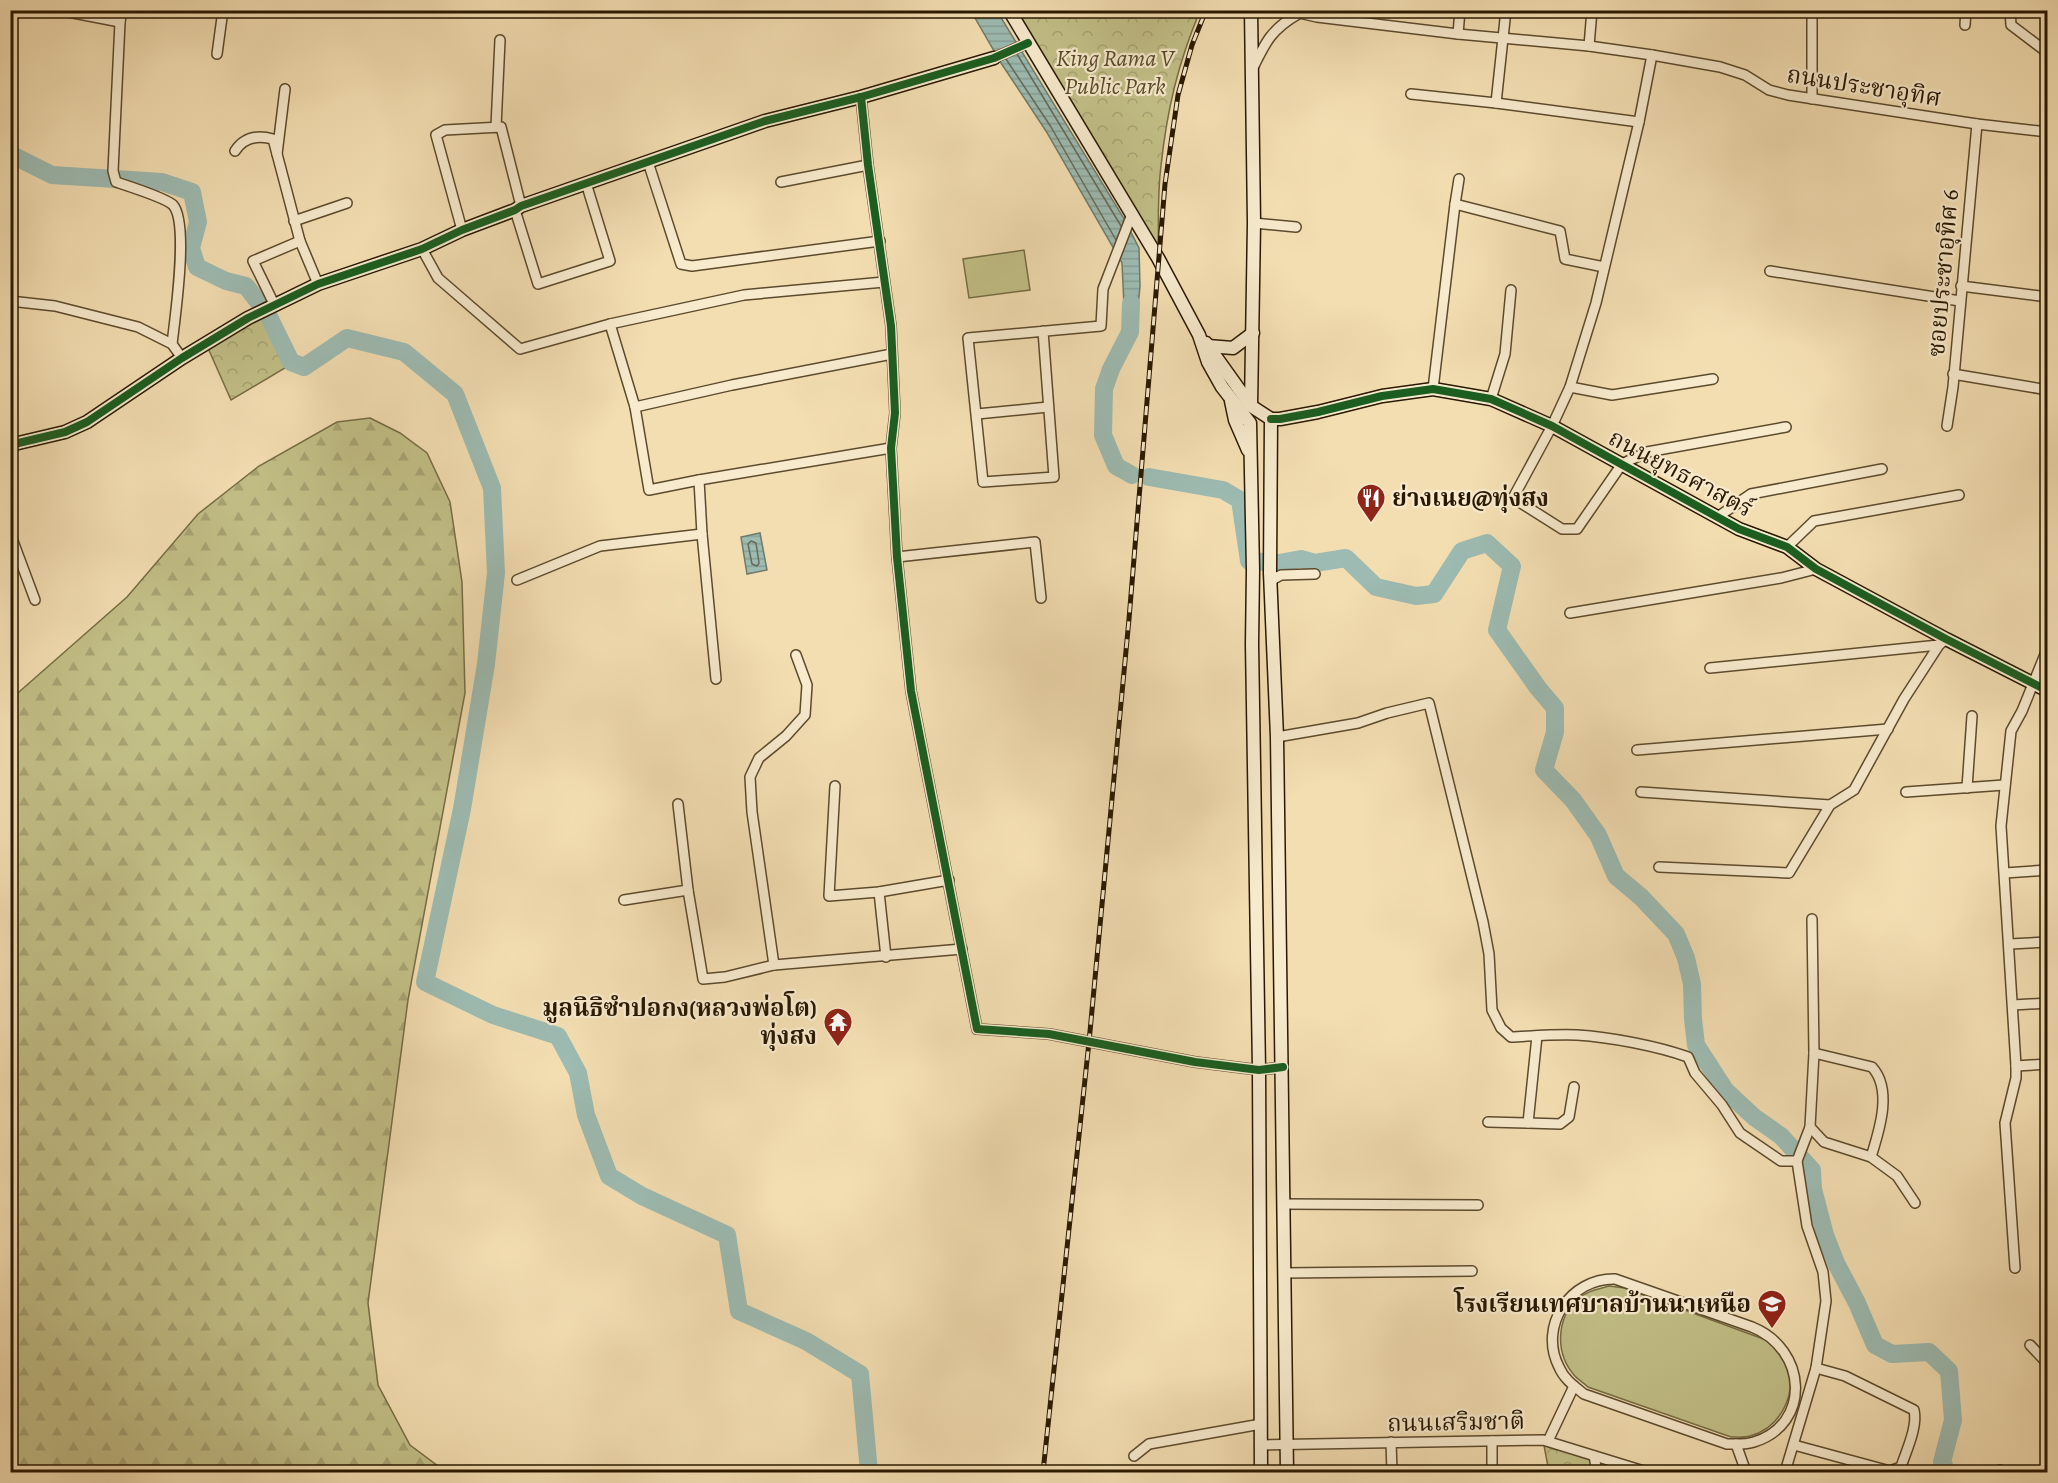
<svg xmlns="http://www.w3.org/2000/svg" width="2058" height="1483" font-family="Alegreya,'Noto Serif Thai',serif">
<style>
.forest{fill:url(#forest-firs);stroke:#766c44;stroke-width:1.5}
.park{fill:url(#park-crowns);stroke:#766c44;stroke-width:1.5}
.pitch{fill:#c2bf87;stroke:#766c44;stroke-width:1.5}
.water{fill:url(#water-rules);stroke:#6f7a6b;stroke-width:1.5}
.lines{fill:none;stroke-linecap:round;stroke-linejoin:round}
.shore{stroke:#636a59;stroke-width:1.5}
.river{stroke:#9dbbb2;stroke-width:18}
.street-casing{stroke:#5c4a2c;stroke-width:12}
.secondary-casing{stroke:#291800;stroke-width:15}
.street{stroke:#f7eacd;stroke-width:9}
.secondary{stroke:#f7eacd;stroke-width:12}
.rail-casing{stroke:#291800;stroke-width:5}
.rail{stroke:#f7eacd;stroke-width:3;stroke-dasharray:9;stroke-linecap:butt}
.cycleway-casing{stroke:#f7eacd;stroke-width:11}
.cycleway{stroke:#1b5e20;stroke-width:8}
.labels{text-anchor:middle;stroke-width:4.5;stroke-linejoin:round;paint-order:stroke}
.park-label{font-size:24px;font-style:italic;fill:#574a28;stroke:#f7eacd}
.street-label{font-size:24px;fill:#291800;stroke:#f7eacd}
.poi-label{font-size:24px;font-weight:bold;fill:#291800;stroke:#f7eacd;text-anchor:end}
</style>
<defs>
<pattern id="forest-firs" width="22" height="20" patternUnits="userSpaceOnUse" patternTransform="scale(1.5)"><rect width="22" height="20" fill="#c2bf87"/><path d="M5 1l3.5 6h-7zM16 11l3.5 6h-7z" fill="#a7a373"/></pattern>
<pattern id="park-crowns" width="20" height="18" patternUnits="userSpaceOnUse" patternTransform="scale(1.5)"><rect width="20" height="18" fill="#c2bf87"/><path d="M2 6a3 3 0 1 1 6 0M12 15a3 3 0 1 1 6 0" fill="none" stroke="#a7a373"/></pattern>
<pattern id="water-rules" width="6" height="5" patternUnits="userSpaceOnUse" patternTransform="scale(1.5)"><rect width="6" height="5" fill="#9dbbb2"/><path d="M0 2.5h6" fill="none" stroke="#87a097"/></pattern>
</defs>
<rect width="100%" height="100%" fill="#f3deb2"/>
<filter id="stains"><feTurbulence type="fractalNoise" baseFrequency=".00333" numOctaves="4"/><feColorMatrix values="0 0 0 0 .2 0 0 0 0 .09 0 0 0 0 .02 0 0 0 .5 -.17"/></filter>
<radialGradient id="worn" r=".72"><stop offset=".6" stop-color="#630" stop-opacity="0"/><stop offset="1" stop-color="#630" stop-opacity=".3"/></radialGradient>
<path class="forest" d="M 370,418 L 400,433 L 427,453 L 450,502 L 462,582 L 465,693 L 408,1000 L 368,1303 L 378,1385 L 410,1445 L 446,1472 L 11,1472 L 11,699 L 127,597 L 198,514 L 259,466 L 337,422 Z"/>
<g class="park">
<path d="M 1009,11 L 1200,11 C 1178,63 1167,110 1161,166 C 1157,196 1159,228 1158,258 Z"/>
<path d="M 267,313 L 290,365 L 231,400 L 208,348 Z"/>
<path d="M 1543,1440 L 1594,1456 L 1597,1472 L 1549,1472 Z"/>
</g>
<g class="pitch">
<path d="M 1024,250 L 1030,290 L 969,298 L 963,259 Z"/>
<path d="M 1609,1286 L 1625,1288 L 1766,1340 C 1774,1347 1782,1354 1787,1365 C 1798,1394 1780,1428 1750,1436 C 1744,1438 1737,1437 1731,1437 L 1588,1387 C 1584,1383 1577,1379 1574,1375 C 1555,1353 1556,1318 1578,1299 C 1587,1291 1598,1289 1609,1286 Z"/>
</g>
<g class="water">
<path d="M 971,11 L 997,11 L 1123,217 L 1139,248 L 1140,286 L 1136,328 L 1125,327 L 1122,263 L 1046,131 L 1001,63 Z"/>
<path d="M 760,533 L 767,570 L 747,574 L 741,537 Z"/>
</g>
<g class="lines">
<g class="shore">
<path d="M 1017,54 L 1121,226"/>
<path d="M 1006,59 L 1051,127 L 1116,240"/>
<path d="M 751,541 L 756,543 L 759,563 L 757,566 L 752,564 L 748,544 Z"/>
</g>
<g class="river">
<path d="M 10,154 L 52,175 L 162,182 L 192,192 L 198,222 L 191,248 L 197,267 L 226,281 L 246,286 L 267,313 L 291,362 L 304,367 L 347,338 L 404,352 L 455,394 L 492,488 L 496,573 L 486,664 L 462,809 L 425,982 L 493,1015 L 558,1036 L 578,1073 L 586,1115 L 609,1176 L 642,1196 L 727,1235 L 739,1311 L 806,1341 L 860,1374 L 869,1472"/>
<path d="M 1131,303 L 1130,332 L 1111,369 L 1104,389 L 1103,435 L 1116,466 L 1132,475"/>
<path d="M 1149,477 L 1223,490 L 1240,500 L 1249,561 L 1279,563 L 1301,559 L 1315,563 L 1346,558 L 1376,587 L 1416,596 L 1434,594 L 1462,551 L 1487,543 L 1512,566 L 1497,630 L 1538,688 L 1555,708 L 1555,732 L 1544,770 L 1573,800 L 1598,835 L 1616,876 L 1641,897 L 1676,934 L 1686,958 L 1692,984 L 1693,1019 L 1696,1045 L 1725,1090 L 1754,1117 L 1781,1136 L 1812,1170 L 1813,1189 L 1825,1235 L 1836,1263 L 1857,1303 L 1875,1345 L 1892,1354 L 1929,1352 L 1949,1371 L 1953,1420 L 1942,1462 L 1947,1472"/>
</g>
<g class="street-casing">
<g id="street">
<path d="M 58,10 L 120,22 L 122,10"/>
<path d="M 1286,10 L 1317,17 L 1458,34 L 1589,46 L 1652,55 L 1720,67 L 1745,75 L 1769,90 L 1788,95 L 1977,124 L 2048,132"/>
<path d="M 2010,10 L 2011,25 L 2048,53"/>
<path d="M 120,22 L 113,171 L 116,182 C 128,186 166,198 173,205 C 189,223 175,317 172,344"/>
<path d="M 1965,25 L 1966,10"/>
<path d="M 1458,34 L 1460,10"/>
<path d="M 1589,46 L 1592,10"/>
<path d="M 217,54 L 223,10"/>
<path d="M 1652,55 L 1639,122 L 1596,303 L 1570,387 L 1552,426 L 1513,498 L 1562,529 L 1577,529 L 1622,464 L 1647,452 L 1786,427"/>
<path d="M 994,58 L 1028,43"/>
<path d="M 1253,68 C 1266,41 1272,29 1298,14"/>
<path d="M 1411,94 L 1496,103 L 1639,122"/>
<path d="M 861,97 L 868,165 L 891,326 L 895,413 L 891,448 L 897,557 L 911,691 L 977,1029 L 1049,1034 L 1195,1062 L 1259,1070 L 1283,1067"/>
<path d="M 1812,99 L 1812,10"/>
<path d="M 1496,103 L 1506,10"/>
<path d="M 496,127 L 500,40"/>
<path d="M 235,151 C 244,137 258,135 273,139 L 277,154 L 285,89"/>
<path d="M 277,154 L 300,241 L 318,284"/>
<path d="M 648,162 L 681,264 L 692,266 L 880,241"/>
<path d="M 781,182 L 868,165"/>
<path d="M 1455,204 L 1459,179"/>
<path d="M 515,210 L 538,284 L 610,261 L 586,183"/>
<path d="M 294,221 L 347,203"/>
<path d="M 1254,223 L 1296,227"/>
<path d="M 462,230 L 436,135 L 445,130 L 501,127 L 521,206"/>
<path d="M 422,249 L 438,278 L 520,349 L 610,324 L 744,295 L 884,282"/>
<path d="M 1770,271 L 1960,301"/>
<path d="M 1961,286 L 2048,297"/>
<path d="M 10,301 L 55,306 L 138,327 L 172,344 L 182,358"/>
<path d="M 274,304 L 253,261 L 300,241"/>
<path d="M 610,324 L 635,407 L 649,490 L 699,480 L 891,448"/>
<path d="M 1043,331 L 1054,477 L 983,482 L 968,338 L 1101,326 L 1103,289 L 1132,214"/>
<path d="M 1953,374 L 2048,390"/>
<path d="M 1570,387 L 1612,395 L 1713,379"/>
<path d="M 1433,389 L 1455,204 L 1560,231 L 1565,259 L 1604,267"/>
<path d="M 1491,399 L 1505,354 L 1511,290"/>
<path d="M 635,407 L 732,385 L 892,354"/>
<path d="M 977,414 L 1048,407"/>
<path d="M 1947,426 L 1953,387 L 1977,124"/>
<path d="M 699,480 L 702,534 L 716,679"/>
<path d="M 1719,516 L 1751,494 L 1882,469"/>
<path d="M 10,533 L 35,600"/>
<path d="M 1787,547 L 1814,521 L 1959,495"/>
<path d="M 897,557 L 1035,542 L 1041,598"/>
<path d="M 517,580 L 600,546 L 702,534"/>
<path d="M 1270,581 L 1281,575 L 1315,574"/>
<path d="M 2048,590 L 2048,595"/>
<path d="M 1570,613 L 1781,578 L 1816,569"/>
<path d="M 1710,668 L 1939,645"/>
<path d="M 1277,737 L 1358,723 L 1387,713 L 1429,703 L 1483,922 L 1489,954 L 1492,1010 L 1501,1028 L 1511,1037 C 1533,1036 1555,1034 1577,1035 C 1610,1037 1657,1046 1688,1057 L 1695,1073 L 1722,1105 L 1740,1133 L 1781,1161 L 1797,1161"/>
<path d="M 1637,750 L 1888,729"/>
<path d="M 835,786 L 829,896 L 879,892 L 949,880"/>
<path d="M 1967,788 L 1972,716"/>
<path d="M 1641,792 L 1830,805"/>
<path d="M 1906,792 L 2004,785"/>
<path d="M 678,804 L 688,890 L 703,979 L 725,977 L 774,965 L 962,949"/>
<path d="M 1659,867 L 1789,873 L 1830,805 L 1854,790 L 1904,699 L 1939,645 L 1946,639"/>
<path d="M 2005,873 L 2048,870"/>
<path d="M 879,892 L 886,957"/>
<path d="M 624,900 L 688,890"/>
<path d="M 2010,944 L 2048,942"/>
<path d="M 774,965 L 752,812 L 750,777 L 759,758 L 786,736 L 805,715 L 807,685 L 796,655"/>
<path d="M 2013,1005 L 2048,1003"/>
<path d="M 1814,1053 L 1872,1067 C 1893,1090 1879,1131 1871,1157"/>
<path d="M 2016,1066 L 2048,1064"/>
<path d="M 1488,1122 L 1528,1123 L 1537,1036"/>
<path d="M 1528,1123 L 1560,1124 L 1569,1117 L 1574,1087"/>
<path d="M 1810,1127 L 1824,1142 L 1871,1157 L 1897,1176 L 1915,1203"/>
<path d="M 1283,1204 L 1478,1205"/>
<path d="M 2015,1268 L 2005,1123 L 2016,1078 L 2016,1066 L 2001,826 L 2011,731 L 2022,711 L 2048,647"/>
<path d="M 1284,1273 L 1472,1271"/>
<path d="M 1615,1279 L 1752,1327 C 1807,1349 1812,1424 1754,1442 C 1745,1445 1736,1444 1727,1444 L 1584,1394 C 1574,1386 1564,1379 1559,1367 C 1538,1326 1570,1278 1615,1279 Z"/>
<path d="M 2030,1345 L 2048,1364"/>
<path d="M 1492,1441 L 1492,1472"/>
<path d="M 1548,1441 L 1574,1386"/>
<path d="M 1391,1442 L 1392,1472"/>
<path d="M 1736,1444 L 1746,1472"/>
<path d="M 1261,1445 L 1543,1440 L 1647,1472"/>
<path d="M 1794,1445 L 1890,1471 L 1901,1467 C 1906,1451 1918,1427 1914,1410 L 1845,1376 L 1816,1368"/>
<path d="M 1134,1456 L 1149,1444 L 1261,1424"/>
<path d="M 1594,1456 L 1597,1472"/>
<path d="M 2000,1470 L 2000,1472"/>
<path d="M 1785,1472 L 1816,1368 L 1826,1301 L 1823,1272 L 1807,1226 L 1797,1161 L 1810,1127 L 1814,1053 L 1812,919"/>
</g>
</g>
<g class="secondary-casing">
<g id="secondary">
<path d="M 1009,10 L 1158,258 L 1199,335 L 1208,362 L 1222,387 L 1250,423 L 1253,570 L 1252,644 L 1259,1070 L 1261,1472"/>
<path d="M 1251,10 L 1254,223 L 1251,406"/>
<path d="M 1206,343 L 1251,406 L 1271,419 L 1270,573 L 1277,737 L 1287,1472"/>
<path d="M 1208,346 L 1233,348 L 1253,333"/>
<path d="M 1231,401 L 1235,420 L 1248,450"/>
<path d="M 1271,419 L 1280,419 L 1318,412 L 1382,396 L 1433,389 L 1491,399 L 1552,426 L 1739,529 L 1787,547 L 1816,569 L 1946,639 L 2048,691"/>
<path d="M 10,445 L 65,432 L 87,422 L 182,358 L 248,318 L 318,284 L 422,249 L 462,230 L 515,210 L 521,206 L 765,121 L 861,97 L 994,58"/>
</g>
</g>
<use href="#street" class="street"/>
<use href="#secondary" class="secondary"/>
<g class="rail-casing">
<path id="rail" d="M 1043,1472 L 1089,1042 L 1129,619 L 1165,184 L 1178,95 L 1192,45 L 1206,10"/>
</g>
<use href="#rail" class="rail"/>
<g class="cycleway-casing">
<g id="cycleway">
<path d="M 861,97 L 868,165 L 891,326 L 895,413 L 891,448 L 897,557 L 911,691 L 977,1029 L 1049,1034 L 1195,1062 L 1259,1070 L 1283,1067"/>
<path d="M 1271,419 L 1280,419 L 1318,412 L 1382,396 L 1433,389 L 1491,399 L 1552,426 L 1739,529 L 1787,547 L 1816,569 L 1946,639 L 2048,691"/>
<path d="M 10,445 L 65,432 L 87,422 L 182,358 L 248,318 L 318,284 L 422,249 L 462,230 L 515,210 L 521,206 L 765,121 L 861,97 L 994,58 L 1028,43"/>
</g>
</g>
<use href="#cycleway" class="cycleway"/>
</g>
<defs>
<g id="restaurant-pin" transform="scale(1.5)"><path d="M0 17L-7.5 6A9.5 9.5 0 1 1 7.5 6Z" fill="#8f2418" stroke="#f7eacd"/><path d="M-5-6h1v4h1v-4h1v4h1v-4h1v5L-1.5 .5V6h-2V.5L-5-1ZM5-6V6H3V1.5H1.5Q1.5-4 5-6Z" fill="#fff"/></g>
<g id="temple-pin" transform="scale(1.5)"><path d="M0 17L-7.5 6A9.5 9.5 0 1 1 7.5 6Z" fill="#8f2418" stroke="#f7eacd"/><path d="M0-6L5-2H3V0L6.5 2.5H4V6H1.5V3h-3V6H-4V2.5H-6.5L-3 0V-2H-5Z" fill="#fff"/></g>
<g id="school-pin" transform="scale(1.5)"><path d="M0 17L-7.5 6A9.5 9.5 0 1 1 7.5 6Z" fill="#8f2418" stroke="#f7eacd"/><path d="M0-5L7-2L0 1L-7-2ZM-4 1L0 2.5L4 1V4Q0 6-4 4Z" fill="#fff"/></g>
</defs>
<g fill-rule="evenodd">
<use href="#restaurant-pin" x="1371" y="498"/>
<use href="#temple-pin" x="838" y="1022"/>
<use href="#school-pin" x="1772" y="1304"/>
</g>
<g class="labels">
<g class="park-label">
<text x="1115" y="66">King Rama V<tspan x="1115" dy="28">Public Park</tspan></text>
</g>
<g class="street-label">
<text transform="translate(1864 86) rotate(9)" y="8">ถนนประชาอุทิศ</text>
<text transform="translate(1943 273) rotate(-85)" y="8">ซอยประชาอุทิศ 6</text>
<text transform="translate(1681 473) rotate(28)" y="8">ถนนยุทธศาสตร์</text>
<text transform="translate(1456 1422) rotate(-1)" y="8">ถนนเสริมชาติ</text>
</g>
<g class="poi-label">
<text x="1392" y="506" text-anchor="start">ย่างเนย@ทุ่งสง</text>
<text x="817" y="1016">มูลนิธิซำปอกง(หลวงพ่อโต)<tspan x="817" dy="28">ทุ่งสง</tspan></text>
<text x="1751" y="1312">โรงเรียนเทศบาลบ้านนาเหนือ</text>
</g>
</g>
<rect width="2058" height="1483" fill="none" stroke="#f3deb2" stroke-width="36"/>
<rect x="12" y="12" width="2034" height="1459" fill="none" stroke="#291800" stroke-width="3"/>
<rect x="18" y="18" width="2022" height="1447" fill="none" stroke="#291800" stroke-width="1.5"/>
<rect width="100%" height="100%" filter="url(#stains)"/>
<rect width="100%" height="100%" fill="url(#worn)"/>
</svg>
